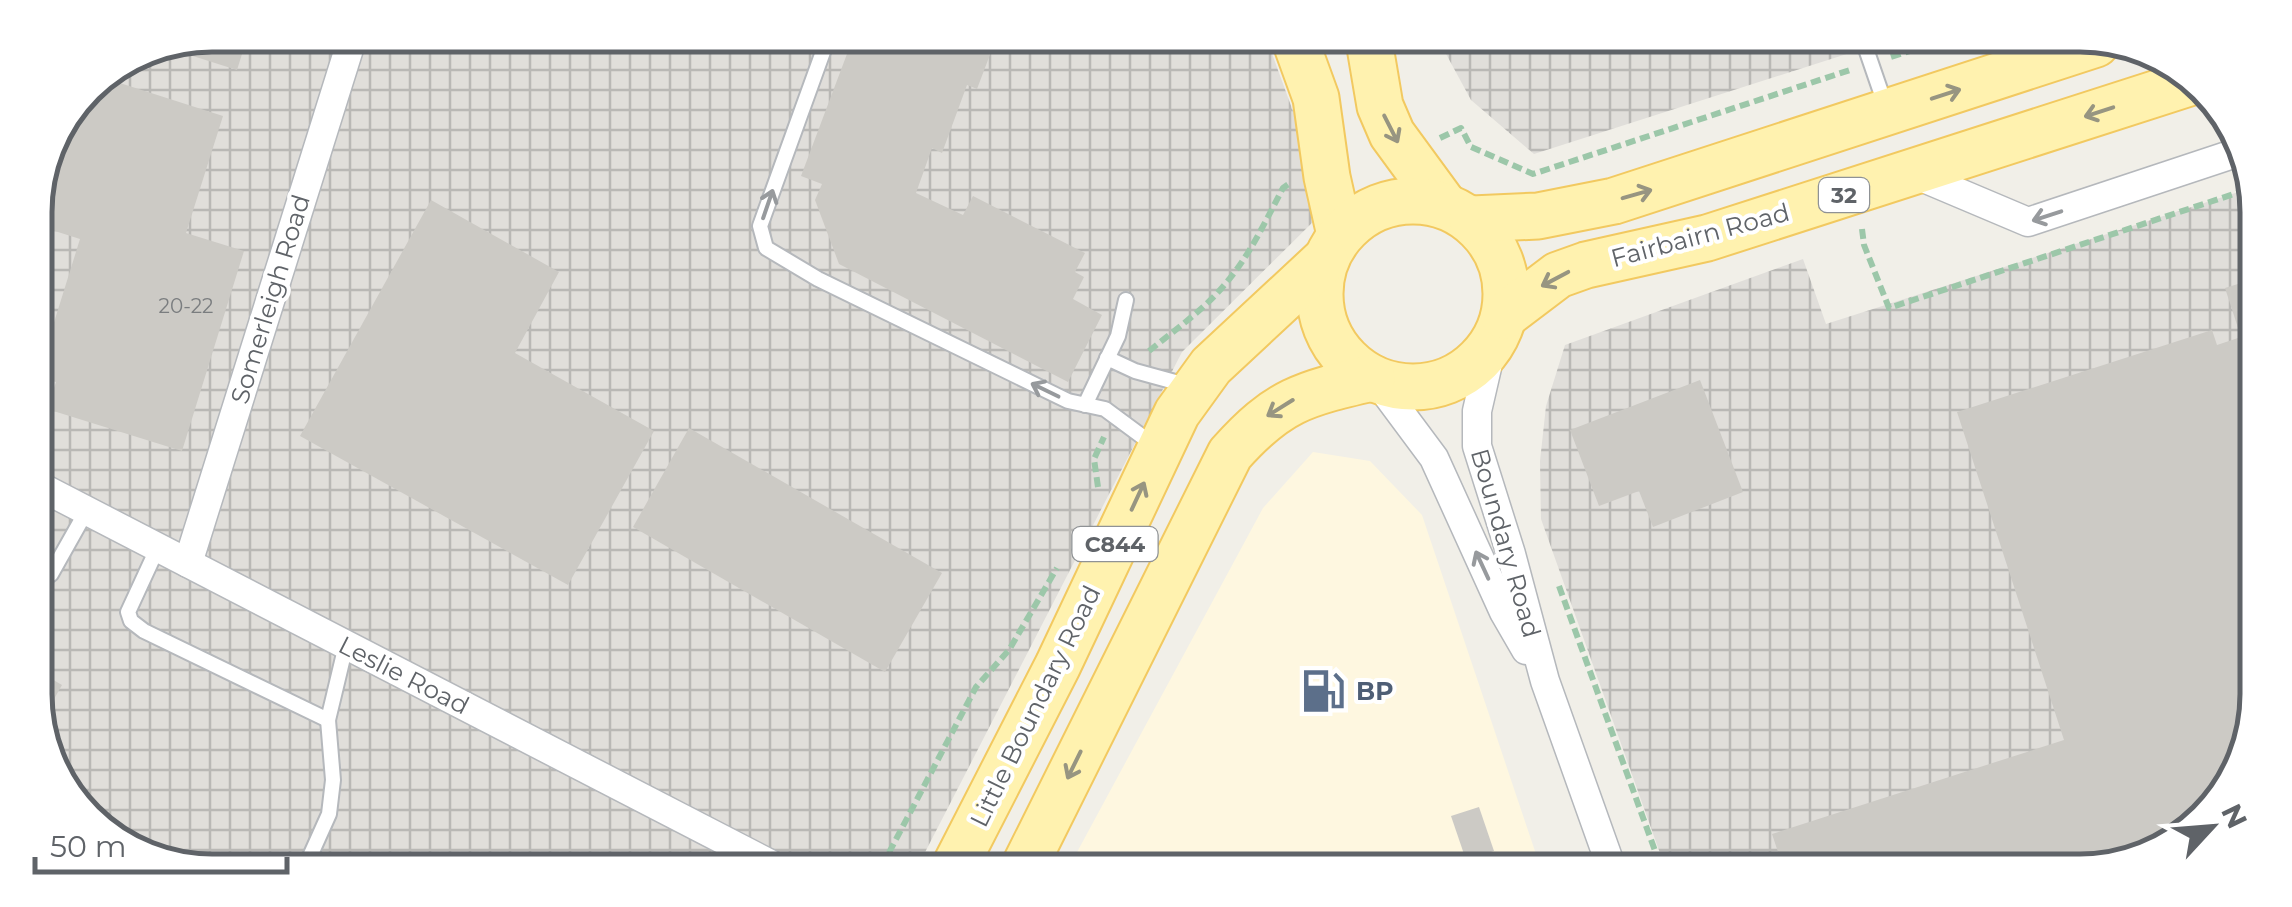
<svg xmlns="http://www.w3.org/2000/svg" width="2292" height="907" font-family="Montserrat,sans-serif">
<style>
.commercial{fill:#fef7e0}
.industrial{fill:url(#industrial-grid)}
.building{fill:#cccac5}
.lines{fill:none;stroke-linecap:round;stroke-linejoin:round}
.lane-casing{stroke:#b5b8bc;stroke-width:18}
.street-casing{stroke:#b5b8bc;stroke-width:31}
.primary-casing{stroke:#f2c960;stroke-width:49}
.path{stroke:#9cc7a9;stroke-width:6;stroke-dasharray:10 5;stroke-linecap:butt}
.lane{stroke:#fff;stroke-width:14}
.street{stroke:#fff;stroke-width:28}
.primary{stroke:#fff2af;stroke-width:45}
.oneway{stroke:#979581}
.oneway2{stroke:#979a9d}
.labels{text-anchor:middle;stroke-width:8;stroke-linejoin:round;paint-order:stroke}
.number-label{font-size:20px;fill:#7a7d7f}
.shield{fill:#fff;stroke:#8f9295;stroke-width:2.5}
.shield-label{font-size:22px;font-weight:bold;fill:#5f6368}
.street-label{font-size:25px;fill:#5f6368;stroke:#fff}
.service-label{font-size:25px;font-weight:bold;fill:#4e5e75;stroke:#fff;text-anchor:start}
.rim{fill:none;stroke:#5f6368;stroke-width:5}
</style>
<defs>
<pattern id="industrial-grid" width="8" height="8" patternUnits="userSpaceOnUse" patternTransform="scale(2.5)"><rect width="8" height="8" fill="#e0deda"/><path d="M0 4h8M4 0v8" fill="none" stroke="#b9b8b5"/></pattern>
</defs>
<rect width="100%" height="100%" fill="#f1efe8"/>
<path class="commercial" d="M 1313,452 L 1370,461 L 1422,515 L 1541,869 L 1069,867 L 1263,508 Z"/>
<g class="industrial">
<path d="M 213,35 L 1267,40 L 1328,207 L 1182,352 L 918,866 L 155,862 L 79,811 L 38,728 L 35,201 L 54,134 L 95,80 Z"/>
<path d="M 1439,41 L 1881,43 L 1534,154 L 1471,100 Z"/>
<path d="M 2254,187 L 2247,752 L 2187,836 L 2090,872 L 1666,870 L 1541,519 L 1540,461 L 1546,406 L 1565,345 L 1803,259 L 1826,324 Z"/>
</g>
<g class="building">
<path d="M 213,35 L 248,35 L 237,70 L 174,50 Z"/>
<path d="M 853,38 L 1007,39 L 1004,48 L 994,44 L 977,89 L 967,85 L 942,153 L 932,148 L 916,193 L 963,215 L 973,196 L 1085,253 L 1075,272 L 1084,277 L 1073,299 L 1102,315 L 1068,382 L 839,264 L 815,200 L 822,184 L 801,176 Z"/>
<path d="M 101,77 L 223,116 L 186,233 L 244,251 L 182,451 L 47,409 L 56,382 L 37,377 L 80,239 L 36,225 L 35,201 L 54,134 L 95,80 Z"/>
<path d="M 431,200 L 559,272 L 515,353 L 654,431 L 568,585 L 300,436 Z"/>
<path d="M 2254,279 L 2247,752 L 2187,836 L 2090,872 L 1784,870 L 1772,834 L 2064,740 L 1957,412 L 2212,330 L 2217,345 L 2241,337 L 2225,288 Z"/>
<path d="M 1700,380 L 1743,492 L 1653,527 L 1639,491 L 1599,506 L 1570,430 Z"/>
<path d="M 689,428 L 942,573 L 885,672 L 633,527 Z"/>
<path d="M 38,671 L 62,685 L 38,727 Z"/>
<path d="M 1479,807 L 1494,851 L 1466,860 L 1451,816 Z"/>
<path d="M 1448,859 L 1452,869 L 1423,868 Z"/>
</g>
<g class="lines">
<g class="lane-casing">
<g id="lane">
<path d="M 828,38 L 760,226 L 766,248 L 818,279 L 1068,401 L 1105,409 L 1155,446"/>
<path d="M 1864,43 L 1886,107"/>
<path d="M 1107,358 L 1135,371 L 1186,385"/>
<path d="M 1085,405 L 1118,336 L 1126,300"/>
<path d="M 158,547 L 128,612 L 131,621 L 144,631 L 328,720 L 346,645"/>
<path d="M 38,582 L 51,574 L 87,510"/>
<path d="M 307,863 L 329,814 L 333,780 L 328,720"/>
</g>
</g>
<g class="street-casing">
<g id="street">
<path d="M 1912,173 L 2028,222 L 2239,152"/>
<path d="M 1492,346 L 1477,411 L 1477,446 L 1511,554 L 1545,681 L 1612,869"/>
<path d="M 1376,380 L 1434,458 L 1504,612 L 1526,650"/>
<path d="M 37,485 L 772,865"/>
<path d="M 188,563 L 353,36"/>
</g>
</g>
<g class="primary-casing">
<g id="primary">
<path d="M 1295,40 L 1316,98 L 1327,177 L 1340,235"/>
<path d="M 1369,41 L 1380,106 L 1392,134 L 1444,205"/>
<circle cx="1413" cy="294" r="93"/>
<path d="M 1472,219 L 1538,216 L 1614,201 L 2096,44"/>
<path d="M 1504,316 L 1558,275 L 1586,265 L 1707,238 L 2192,82"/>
<path d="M 955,866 L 1058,665 L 1177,413 L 1211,366 L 1325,260"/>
<path d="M 1024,867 L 1230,454 C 1278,400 1303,394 1372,378"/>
</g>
</g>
<g class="path">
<path d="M 1891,57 L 1932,44"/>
<path d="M 1440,138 L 1461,128 L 1471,147 L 1533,174 L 1850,70"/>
<path d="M 1862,229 L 1864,245 L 1889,308 L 2255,187"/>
<path d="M 1149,351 C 1176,329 1205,309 1226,283 C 1250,255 1266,220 1283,188 L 1290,183"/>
<path d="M 1098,487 L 1094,459 L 1104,437"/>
<path d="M 1559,586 L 1662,870"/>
<path d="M 882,866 L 976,687 L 1009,650 L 1057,568"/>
</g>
<use href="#lane" class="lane"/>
<use href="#street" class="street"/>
<use href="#primary" class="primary"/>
</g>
<defs><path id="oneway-shaft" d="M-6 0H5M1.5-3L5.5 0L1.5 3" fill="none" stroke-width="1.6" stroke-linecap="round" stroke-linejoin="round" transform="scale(2.5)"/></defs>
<g class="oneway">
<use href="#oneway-shaft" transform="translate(1946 94) rotate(-18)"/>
<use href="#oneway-shaft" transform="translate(2099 112) rotate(162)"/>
<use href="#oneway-shaft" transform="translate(1391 129) rotate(63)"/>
<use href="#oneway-shaft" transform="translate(1637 194) rotate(-16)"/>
<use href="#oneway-shaft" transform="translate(1555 279) rotate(152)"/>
<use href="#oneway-shaft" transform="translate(1280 408) rotate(148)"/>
<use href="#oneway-shaft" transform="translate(1138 496) rotate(-65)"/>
<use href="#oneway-shaft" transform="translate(1074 765) rotate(116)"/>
</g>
<g class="oneway2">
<use href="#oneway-shaft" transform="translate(768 204) rotate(-71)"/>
<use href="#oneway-shaft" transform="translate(2047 216) rotate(162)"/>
<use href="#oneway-shaft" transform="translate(1045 390) rotate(-154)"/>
<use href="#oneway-shaft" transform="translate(1482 565) rotate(-115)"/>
</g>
<defs>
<g id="fuel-bare" transform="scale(3.45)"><path d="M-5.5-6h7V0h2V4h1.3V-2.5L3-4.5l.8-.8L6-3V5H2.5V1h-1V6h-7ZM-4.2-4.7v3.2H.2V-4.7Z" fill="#5c6f8a" stroke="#fff" stroke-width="2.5" paint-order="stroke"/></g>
</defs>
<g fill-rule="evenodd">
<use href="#fuel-bare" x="1323" y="691"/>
</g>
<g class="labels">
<g class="number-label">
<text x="186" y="313">20-22</text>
</g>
<g class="shield">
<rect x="1819" y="178" width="50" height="34" rx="8"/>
<rect x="1072.5" y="527" width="85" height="34" rx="8"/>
</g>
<g class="shield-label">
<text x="1844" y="203">32</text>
<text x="1115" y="552">C844</text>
</g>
<g class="street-label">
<text transform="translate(1700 235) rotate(-15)" y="9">Fairbairn Road</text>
<text transform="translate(270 299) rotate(-73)" y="9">Somerleigh Road</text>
<text transform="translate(1506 543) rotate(74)" y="9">Boundary Road</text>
<text transform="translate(404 675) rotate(27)" y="9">Leslie Road</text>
<text transform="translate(1035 706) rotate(-64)" y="9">Little Boundary Road</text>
</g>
<g class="service-label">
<text x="1356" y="700">BP</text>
</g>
</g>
<path d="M0 0H2292V907H0ZM212 52H2080A160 160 0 0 1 2240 212V694A160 160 0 0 1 2080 854H212A160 160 0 0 1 52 694V212A160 160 0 0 1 212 52Z" fill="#fff" fill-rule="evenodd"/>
<path class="rim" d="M212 52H2080A160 160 0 0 1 2240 212V694A160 160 0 0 1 2080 854H212A160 160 0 0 1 52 694V212A160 160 0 0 1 212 52Z"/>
<g transform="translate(2212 827) rotate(64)" stroke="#ffffff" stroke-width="8" paint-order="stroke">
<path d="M0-8L18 38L0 25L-18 38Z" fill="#5f6368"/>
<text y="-15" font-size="28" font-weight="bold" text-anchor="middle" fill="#5f6368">N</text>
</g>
<path d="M35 857v15h252v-15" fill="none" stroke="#5f6368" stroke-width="5"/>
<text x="50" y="857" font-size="30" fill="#5f6368" stroke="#ffffff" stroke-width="8" paint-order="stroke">50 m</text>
</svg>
